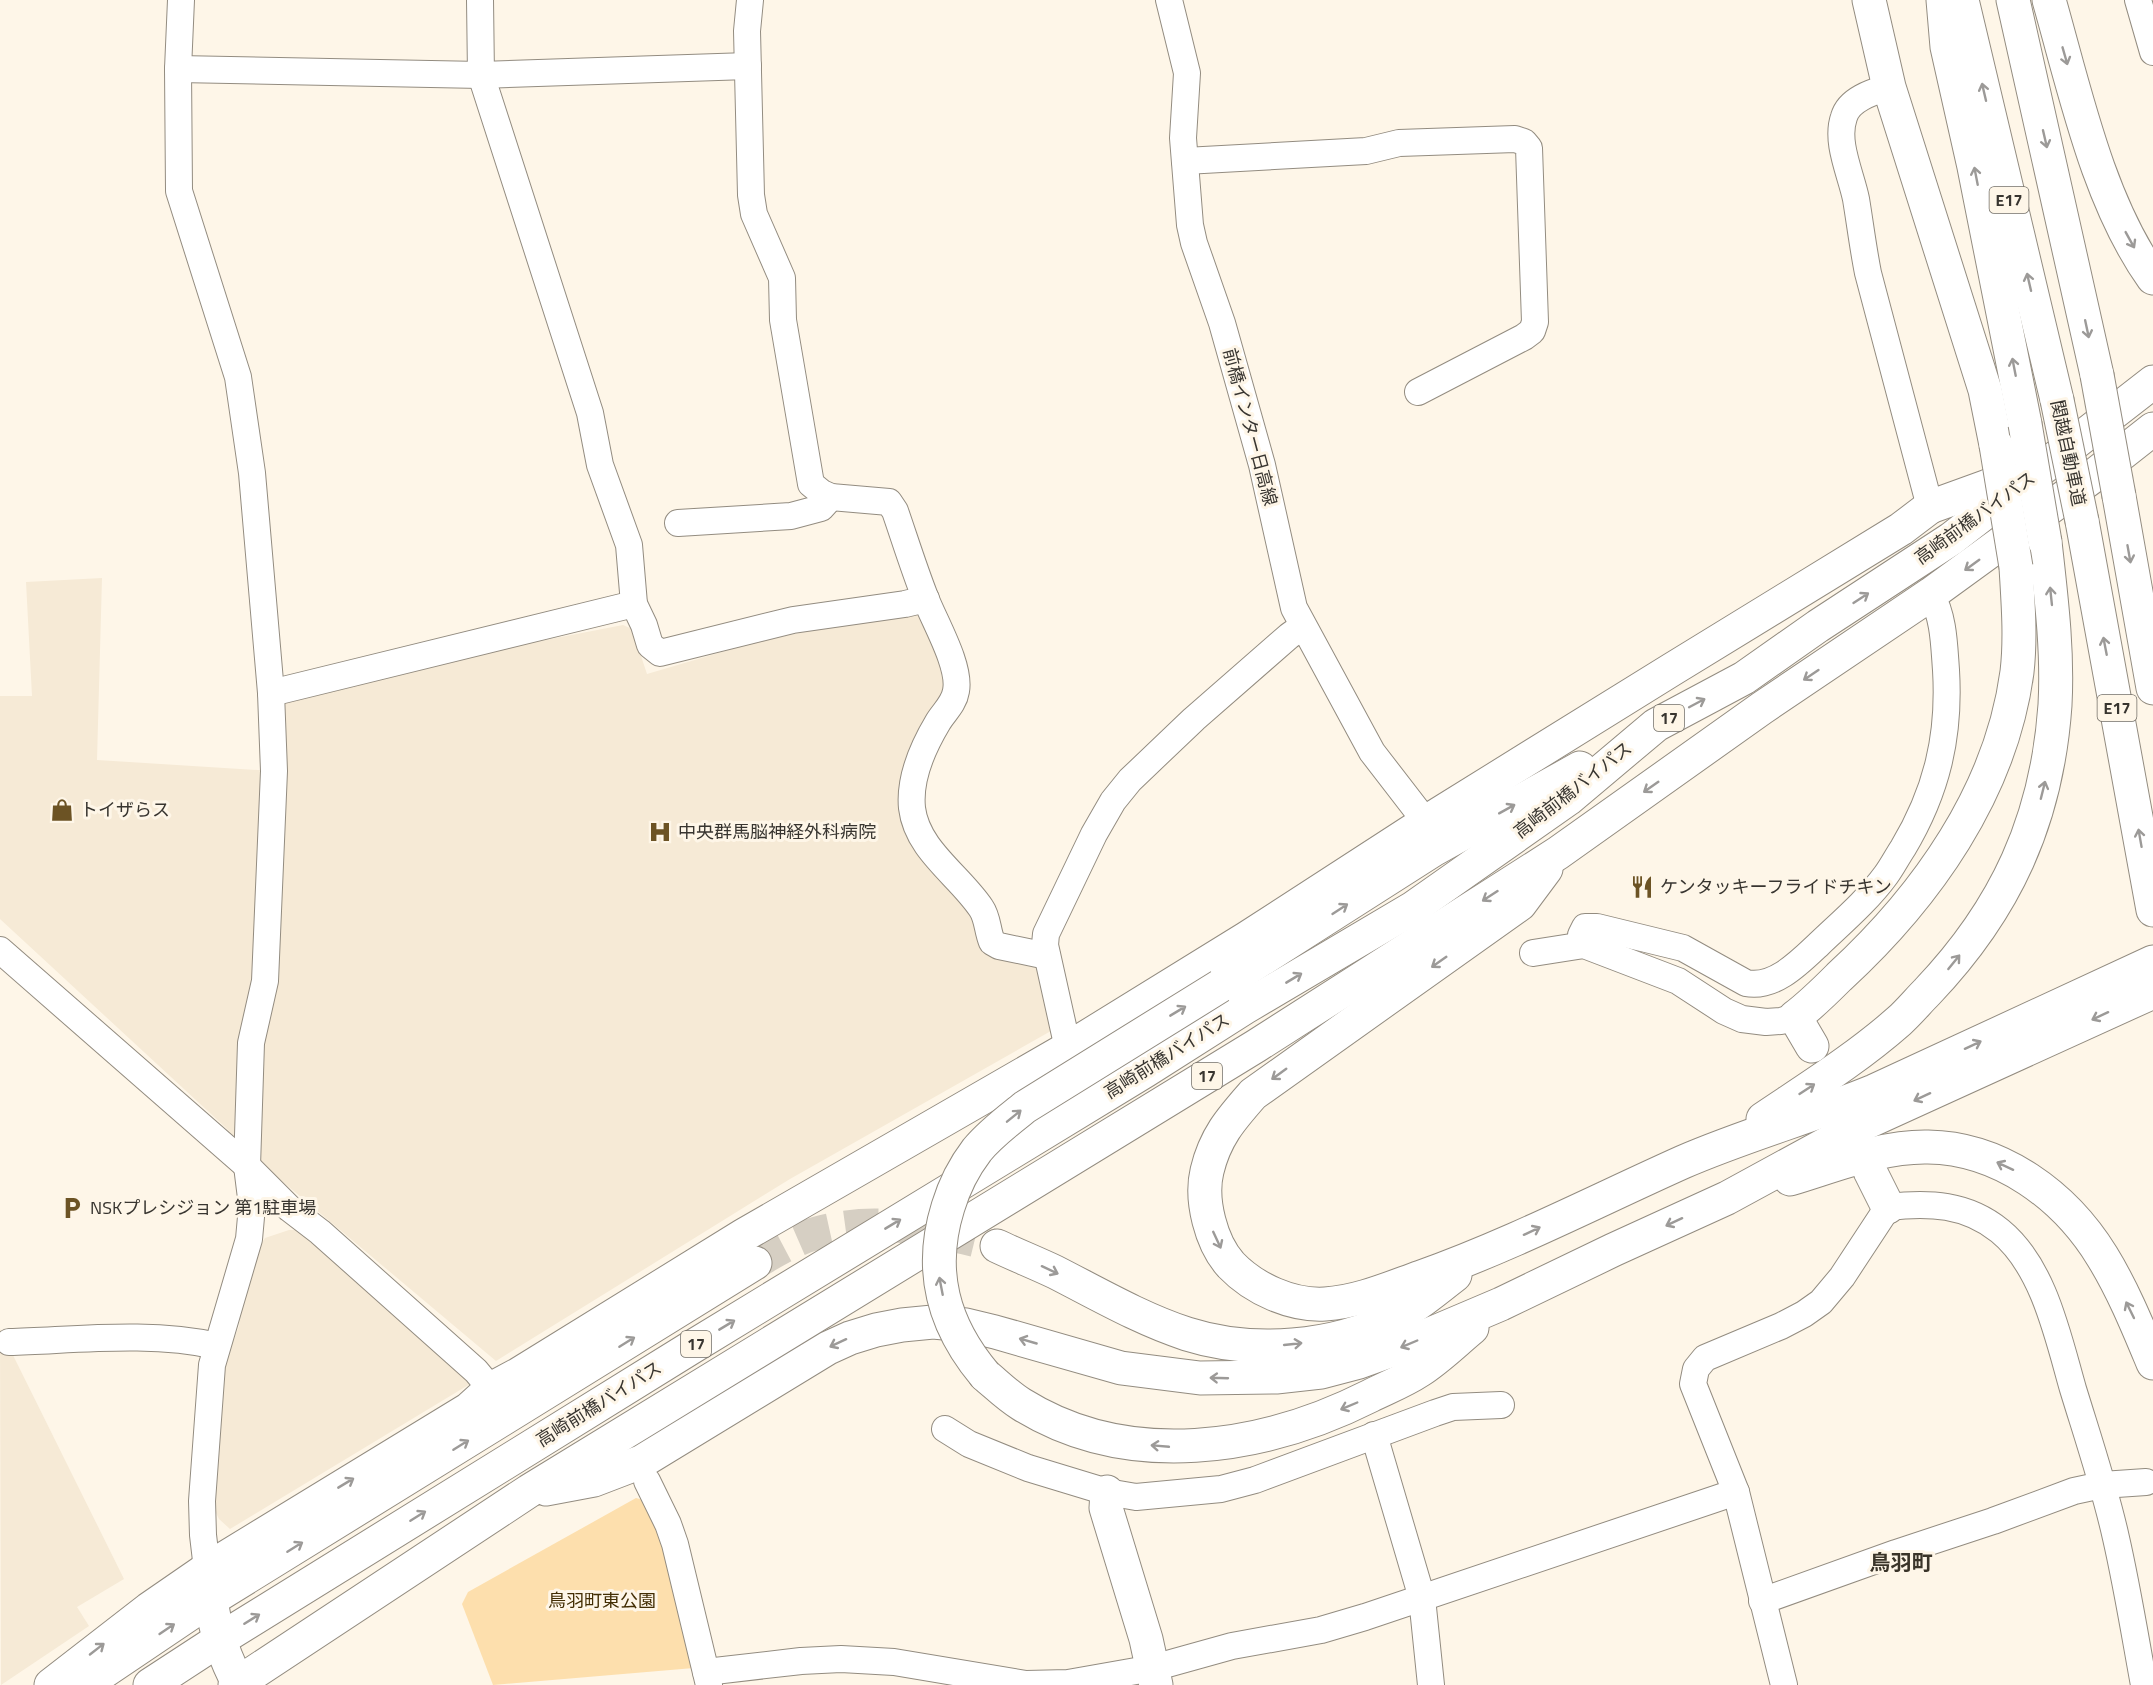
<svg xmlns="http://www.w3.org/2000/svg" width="2153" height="1685" font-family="'Titillium Web','Noto Sans JP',sans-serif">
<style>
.built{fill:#f6ead6}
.green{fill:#fddfad}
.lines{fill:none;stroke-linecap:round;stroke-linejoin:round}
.highway-tunnel{stroke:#d6cfc3;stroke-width:33;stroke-dasharray:33 16;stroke-linecap:butt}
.street-casing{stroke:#938c80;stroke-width:28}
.secondary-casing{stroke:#938c80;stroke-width:35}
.highway-casing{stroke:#938c80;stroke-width:35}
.street{stroke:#fff;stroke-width:26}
.secondary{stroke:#fff;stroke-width:33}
.highway{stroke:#fff;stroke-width:33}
.secondary-bridge-casing{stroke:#938c80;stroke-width:35;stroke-linecap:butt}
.highway-bridge-casing{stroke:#938c80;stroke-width:35;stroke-linecap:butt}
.secondary-bridge{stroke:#fff;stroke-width:33}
.highway-bridge{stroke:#fff;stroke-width:33}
.oneway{stroke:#9c9a98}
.labels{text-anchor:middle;stroke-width:6;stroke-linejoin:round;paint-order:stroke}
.shield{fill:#fef6e8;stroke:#736f67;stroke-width:1.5}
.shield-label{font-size:16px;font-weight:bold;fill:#383530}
.street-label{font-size:18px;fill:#383530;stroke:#fef6e8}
.poi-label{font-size:18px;fill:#383530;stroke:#fef6e8;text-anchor:start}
.park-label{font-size:18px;fill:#432e04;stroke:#fef6e8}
.quarter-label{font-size:21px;font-weight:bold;fill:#3a3429;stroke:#fef6e8}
</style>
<rect width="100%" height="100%" fill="#fef6e8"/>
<g class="built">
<path d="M 102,578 L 97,760 L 274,771 L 281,709 L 291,697 L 452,658 L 623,625 L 632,629 L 647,674 L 749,644 L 817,629 L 921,614 L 937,648 L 946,687 L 904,794 L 975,913 L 985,952 L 1031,965 L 1044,972 L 1058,1027 L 790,1179 L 496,1361 L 258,1161 L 224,1126 L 0,919 L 0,696 L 32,696 L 26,582 Z"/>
<path d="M 289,1230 L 299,1230 L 461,1366 L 470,1384 L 230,1529 L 219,1519 L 215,1511 L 222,1370 L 239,1326 L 241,1310 L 259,1247 L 265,1238 Z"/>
<path d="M 0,1329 L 124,1579 L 77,1607 L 89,1626 L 1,1685 Z"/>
</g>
<path class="green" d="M 636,1498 L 648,1501 L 662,1531 L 694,1668 L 493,1685 L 462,1604 L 468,1592 Z"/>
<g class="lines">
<path class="highway-tunnel" d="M 755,1263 C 774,1252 795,1239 817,1233 C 879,1215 936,1231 997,1246"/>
<g class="street-casing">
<g id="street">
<path d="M 181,0 L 178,69 L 179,191 L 238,377 L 252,473 L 271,693 L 274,771 L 265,981 L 251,1043 L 247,1166 L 252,1206 L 249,1239 L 212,1365 L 202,1501 L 203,1535 L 207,1569"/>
<path d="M 480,0 L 481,75 L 590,413 L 600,465 L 629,545 L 634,604 L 644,625 L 650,645 L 660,653 L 793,620 L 905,604 L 926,599"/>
<path d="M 750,0 L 747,31 L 751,195 L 754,214 L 782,278 L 783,320 L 811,484 L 822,493 L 831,497 L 889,502 L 895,511 C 905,540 914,569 925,597 C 934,621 961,666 956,691 C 954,704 944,712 938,722 C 923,747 909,778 912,808 C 917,850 959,875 981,908 C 988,918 987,930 992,942 L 999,946 L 1047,956"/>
<path d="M 1169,0 L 1187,73 L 1183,138 L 1190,225 L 1194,243 L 1222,323 L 1262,465 L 1294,608 L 1372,752 L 1426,822"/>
<path d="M 2138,0 L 2153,52"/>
<path d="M 178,69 L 481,75 L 748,66"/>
<path d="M 1889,87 C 1873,92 1849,99 1844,117 C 1835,142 1851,174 1856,199 C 1860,223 1863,248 1868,273 L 1930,507"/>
<path d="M 1185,161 L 1366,151 L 1399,143 L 1515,139 L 1524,142 L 1529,148 L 1535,322 L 1532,331 L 1524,337 L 1418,392"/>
<path d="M 678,523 L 791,516 L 821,508 L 831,497"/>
<path d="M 271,693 L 634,604"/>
<path d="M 1584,945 L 1581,935 L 1585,927 L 1597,927 L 1683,948 L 1746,983 C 1774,989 1800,962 1819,944 C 1842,922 1867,901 1886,875 C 1892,867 1897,857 1903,848 C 1937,791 1950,736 1946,670 C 1944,644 1944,618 1931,594"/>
<path d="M 0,950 L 247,1166 L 290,1209 L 320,1232 L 476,1371 L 491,1389"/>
<path d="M 1533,953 L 1584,945 L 1678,981 L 1724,1011 L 1742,1019 L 1766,1022 L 1781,1021 L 1795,1017"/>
<path d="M 1072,1046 L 1065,1035 L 1045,945 L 1046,934 L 1094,834 L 1113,801 L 1130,780 L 1194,719 L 1289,636 L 1303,626"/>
<path d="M 9,1342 C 78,1340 150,1331 217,1346"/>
<path d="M 945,1429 L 969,1444 L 1028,1468 L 1107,1492 L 1136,1497 L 1221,1489 L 1255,1480 L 1435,1413 L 1453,1407 L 1501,1405"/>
<path d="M 1374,1435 L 1422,1598 L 1431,1685"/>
<path d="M 647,1481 L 668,1524 L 675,1544 L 709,1685"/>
<path d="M 1762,1601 L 1896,1553 L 1993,1521 L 2074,1491 L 2102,1485 L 2146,1482"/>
<path d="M 706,1672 L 801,1661 L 841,1659 L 894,1662 L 1026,1684 L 1068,1683 L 1153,1668 L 1232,1646 L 1321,1630 L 1365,1617 L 1736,1492"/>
<path d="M 1784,1685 L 1736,1492 L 1693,1384 L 1696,1369 L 1705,1358 L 1781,1326 L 1804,1314 L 1821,1302 L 1842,1277 L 1888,1207 C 1929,1202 1967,1204 2000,1231 C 2044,1267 2058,1337 2073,1389 C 2088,1438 2105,1488 2116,1538 C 2127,1586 2135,1636 2144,1685"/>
</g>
</g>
<g class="secondary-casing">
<g id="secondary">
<path d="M 1869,0 L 1889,87 L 1985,390 L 1996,445"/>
<path d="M 1812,1046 L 1795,1017 C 1811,1005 1825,991 1839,977 C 1926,897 2001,792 2017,672 C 2021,637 2018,602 2016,567"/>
<path d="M 1870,1171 L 1888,1207"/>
<path d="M 1107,1492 L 1106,1508 L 1146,1639 L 1156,1685"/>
<path d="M 239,1685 C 217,1643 212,1615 207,1569 L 469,1409 L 491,1389 L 519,1374 L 744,1235 L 1072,1046 L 1247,938 L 1426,822 L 1671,670 L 1901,529 L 1930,507"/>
</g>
</g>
<g class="highway-casing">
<g id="highway">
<path d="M 1943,0 L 1947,47 L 1974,167 L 2025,424"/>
<path d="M 1962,0 L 2057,400"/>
<path d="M 2013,0 L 2097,375"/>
<path d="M 2049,0 C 2075,91 2098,201 2153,278"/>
<path d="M 2119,496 L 2153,688"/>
<path d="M 1930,507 L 1988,486 L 2017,471"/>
<path d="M 2082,521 L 2153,910"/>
<path d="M 1546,869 L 1520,904 L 1253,1094 C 1231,1119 1215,1137 1207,1171 C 1200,1200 1211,1243 1231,1265 C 1254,1289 1292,1306 1325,1304 C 1358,1302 1390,1288 1421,1277 C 1511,1245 1596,1201 1683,1162 C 1745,1135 1811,1117 1874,1091 L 2153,962"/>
<path d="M 1220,986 L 1433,850 L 1580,768"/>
<path d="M 1763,1119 C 1809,1088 1857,1058 1899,1021 C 1909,1012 1918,1001 1927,992 C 2006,909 2047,820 2055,705 C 2058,650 2051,596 2045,542"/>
<path d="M 1790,1179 C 1834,1166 1881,1146 1928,1147 C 2001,1148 2065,1196 2102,1256 C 2123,1290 2138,1327 2153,1363"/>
<path d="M 997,1246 C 1016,1255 1036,1263 1055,1272 C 1098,1294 1141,1319 1187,1334 C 1253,1355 1334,1348 1395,1317 C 1417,1306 1436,1290 1455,1275"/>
<path d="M 985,1375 C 997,1385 1008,1396 1021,1404 C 1128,1471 1263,1450 1370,1396 C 1386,1388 1404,1381 1419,1371 C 1438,1359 1455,1342 1472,1328"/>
<path d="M 546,1489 L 594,1480 L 641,1462 L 828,1348 L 850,1338 L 876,1330 L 902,1325 L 933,1322 L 966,1325 L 995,1332 L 1121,1368 L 1200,1378 L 1276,1377 L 1321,1372 L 1359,1362 L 1395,1349 L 1501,1304 L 1613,1250 L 1727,1198 L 1861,1125 L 2153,992"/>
<path d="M 51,1685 L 149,1609 L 207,1569"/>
<path d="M 84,1685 L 210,1600 L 755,1263"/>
<path d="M 150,1685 L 219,1640 L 692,1347 L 1145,1071 L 1244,1008 L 1413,908 L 1568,799 L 1656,725 L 1744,678 L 1818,626 L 1951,539 L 2153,382"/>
<path d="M 235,1685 L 529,1491 L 1256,1046 L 1558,853 L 1762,708 L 1931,594 L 2092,477 L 2153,429"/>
</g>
</g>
<use href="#street" class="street"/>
<use href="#secondary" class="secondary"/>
<use href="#highway" class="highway"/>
<g class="secondary-bridge-casing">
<path id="secondary-bridge" d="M 1996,445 L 2016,567"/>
</g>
<g class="highway-bridge-casing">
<g id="highway-bridge">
<path d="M 2097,375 L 2119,496"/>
<path d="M 2057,400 L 2082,521"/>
<path d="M 2025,424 L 2045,542"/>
<path d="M 985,1375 C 943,1325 928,1271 948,1207 C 954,1187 964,1167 977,1150 C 991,1133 1009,1120 1025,1107 L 1220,986"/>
</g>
</g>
<use href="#secondary-bridge" class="secondary-bridge"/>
<use href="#highway-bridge" class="highway-bridge"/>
</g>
<defs><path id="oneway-shaft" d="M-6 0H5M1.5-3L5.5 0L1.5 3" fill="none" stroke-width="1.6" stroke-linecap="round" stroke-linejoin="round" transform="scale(1.5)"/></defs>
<g class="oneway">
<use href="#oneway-shaft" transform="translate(2065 56) rotate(74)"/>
<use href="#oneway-shaft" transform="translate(1984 92) rotate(-103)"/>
<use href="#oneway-shaft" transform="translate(2045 139) rotate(77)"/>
<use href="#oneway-shaft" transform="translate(1976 176) rotate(-101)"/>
<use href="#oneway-shaft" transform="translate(2130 240) rotate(61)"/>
<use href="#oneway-shaft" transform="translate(2029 282) rotate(-103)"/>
<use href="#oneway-shaft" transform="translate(2087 329) rotate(78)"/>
<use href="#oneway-shaft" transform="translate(2014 367) rotate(-101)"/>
<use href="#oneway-shaft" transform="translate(2129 554) rotate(80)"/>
<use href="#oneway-shaft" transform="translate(1972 565) rotate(144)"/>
<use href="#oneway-shaft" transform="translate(2051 596) rotate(-96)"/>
<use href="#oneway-shaft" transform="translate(1861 598) rotate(-33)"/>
<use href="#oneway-shaft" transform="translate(2105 646) rotate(-101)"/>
<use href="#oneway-shaft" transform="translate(1811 675) rotate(146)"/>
<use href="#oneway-shaft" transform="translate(1697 703) rotate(-28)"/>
<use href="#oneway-shaft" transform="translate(1651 787) rotate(145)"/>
<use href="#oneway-shaft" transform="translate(2043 790) rotate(-76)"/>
<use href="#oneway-shaft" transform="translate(1507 809) rotate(-29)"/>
<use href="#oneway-shaft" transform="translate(2140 838) rotate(-100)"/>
<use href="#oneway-shaft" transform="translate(1490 896) rotate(147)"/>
<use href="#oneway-shaft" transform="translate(1340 909) rotate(-33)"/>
<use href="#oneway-shaft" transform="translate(1439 962) rotate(145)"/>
<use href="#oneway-shaft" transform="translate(1954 962) rotate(-51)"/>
<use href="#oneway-shaft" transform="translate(1294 978) rotate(-31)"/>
<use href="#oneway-shaft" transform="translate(1178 1011) rotate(-31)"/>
<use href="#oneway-shaft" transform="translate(2100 1016) rotate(155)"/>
<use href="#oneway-shaft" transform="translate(1973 1045) rotate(-25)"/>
<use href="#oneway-shaft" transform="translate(1279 1074) rotate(144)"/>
<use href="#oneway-shaft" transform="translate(1807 1089) rotate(-33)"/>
<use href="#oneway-shaft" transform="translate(1922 1097) rotate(155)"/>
<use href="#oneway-shaft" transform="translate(1014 1116) rotate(-39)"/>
<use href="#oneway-shaft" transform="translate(2005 1166) rotate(-155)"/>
<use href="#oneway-shaft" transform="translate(1674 1222) rotate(155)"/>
<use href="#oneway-shaft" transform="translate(893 1224) rotate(-31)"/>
<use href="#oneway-shaft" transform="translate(1532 1231) rotate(-25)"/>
<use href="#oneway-shaft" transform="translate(1217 1240) rotate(65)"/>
<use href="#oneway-shaft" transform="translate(1050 1270) rotate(25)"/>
<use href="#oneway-shaft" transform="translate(941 1286) rotate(-101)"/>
<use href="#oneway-shaft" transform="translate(2130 1310) rotate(-116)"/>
<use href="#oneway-shaft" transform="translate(727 1325) rotate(-31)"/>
<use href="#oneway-shaft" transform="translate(1028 1341) rotate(-164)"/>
<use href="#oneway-shaft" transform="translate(627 1342) rotate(-32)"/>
<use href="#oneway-shaft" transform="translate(838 1343) rotate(155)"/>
<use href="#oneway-shaft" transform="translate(1293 1344) rotate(-6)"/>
<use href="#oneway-shaft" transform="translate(1409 1344) rotate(157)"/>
<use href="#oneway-shaft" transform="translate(1219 1378) rotate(-178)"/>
<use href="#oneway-shaft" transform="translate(1349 1406) rotate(157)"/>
<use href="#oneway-shaft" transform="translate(461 1445) rotate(-32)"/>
<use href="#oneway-shaft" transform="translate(1160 1446) rotate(-175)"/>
<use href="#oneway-shaft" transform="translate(346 1483) rotate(-31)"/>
<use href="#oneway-shaft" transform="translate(418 1516) rotate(-32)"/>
<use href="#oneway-shaft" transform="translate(295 1547) rotate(-32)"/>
<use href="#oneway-shaft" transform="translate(252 1619) rotate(-32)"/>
<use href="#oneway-shaft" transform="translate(167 1629) rotate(-34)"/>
<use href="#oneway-shaft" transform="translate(97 1649) rotate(-38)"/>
</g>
<defs>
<g id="shop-bare" transform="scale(1.8)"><path d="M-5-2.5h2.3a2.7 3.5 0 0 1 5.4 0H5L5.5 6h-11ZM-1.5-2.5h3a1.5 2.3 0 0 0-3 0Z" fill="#6c5324" stroke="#fef6e8" stroke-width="2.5" paint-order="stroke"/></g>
<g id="hospital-bare" transform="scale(1.8)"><path d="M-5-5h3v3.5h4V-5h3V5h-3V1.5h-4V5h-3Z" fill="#6c5324" stroke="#fef6e8" stroke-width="2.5" paint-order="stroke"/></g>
<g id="restaurant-bare" transform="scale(1.8)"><path d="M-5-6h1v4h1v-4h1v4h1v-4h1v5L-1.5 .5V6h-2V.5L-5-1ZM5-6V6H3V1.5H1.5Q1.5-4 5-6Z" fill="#6c5324" stroke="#fef6e8" stroke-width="2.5" paint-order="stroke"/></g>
<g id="parking-bare" transform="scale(1.8)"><path d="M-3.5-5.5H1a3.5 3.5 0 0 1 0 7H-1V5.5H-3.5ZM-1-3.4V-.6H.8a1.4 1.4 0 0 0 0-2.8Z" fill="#6c5324" stroke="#fef6e8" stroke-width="2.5" paint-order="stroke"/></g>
</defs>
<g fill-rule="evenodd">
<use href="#shop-bare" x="62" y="810"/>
<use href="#hospital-bare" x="660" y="832"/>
<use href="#restaurant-bare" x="1642" y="887"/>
<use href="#parking-bare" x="72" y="1208"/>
</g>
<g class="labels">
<g class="shield">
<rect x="1989.5" y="187" width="39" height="26" rx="4.5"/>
<rect x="2097.5" y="695" width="39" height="26" rx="4.5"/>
<rect x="1654" y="705" width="30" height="26" rx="4.5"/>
<rect x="1192" y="1063" width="30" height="26" rx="4.5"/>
<rect x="681" y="1331" width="30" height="26" rx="4.5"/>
</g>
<g class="shield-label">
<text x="2009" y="206">E17</text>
<text x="2117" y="714">E17</text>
<text x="1669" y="724">17</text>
<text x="1207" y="1082">17</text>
<text x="696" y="1350">17</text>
</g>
<g class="street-label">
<text transform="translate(1250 427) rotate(75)" y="6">前橋インター日高線</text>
<text transform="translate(2068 453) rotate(78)" y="6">関越自動車道</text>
<text transform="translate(1975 518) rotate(-36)" y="6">高崎前橋バイパス</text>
<text transform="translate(1573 790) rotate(-38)" y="6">高崎前橋バイパス</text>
<text transform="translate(1167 1056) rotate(-32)" y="6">高崎前橋バイパス</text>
<text transform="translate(599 1404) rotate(-32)" y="6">高崎前橋バイパス</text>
</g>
<g class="poi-label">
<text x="80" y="816">トイザらス</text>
<text x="678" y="838">中央群馬脳神経外科病院</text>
<text x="1660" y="893">ケンタッキーフライドチキン</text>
<text x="90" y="1214">NSKプレシジョン 第1駐車場</text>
</g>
<g class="park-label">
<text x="602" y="1607">鳥羽町東公園</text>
</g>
<g class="quarter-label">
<text x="1901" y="1570">鳥羽町</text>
</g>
</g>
</svg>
